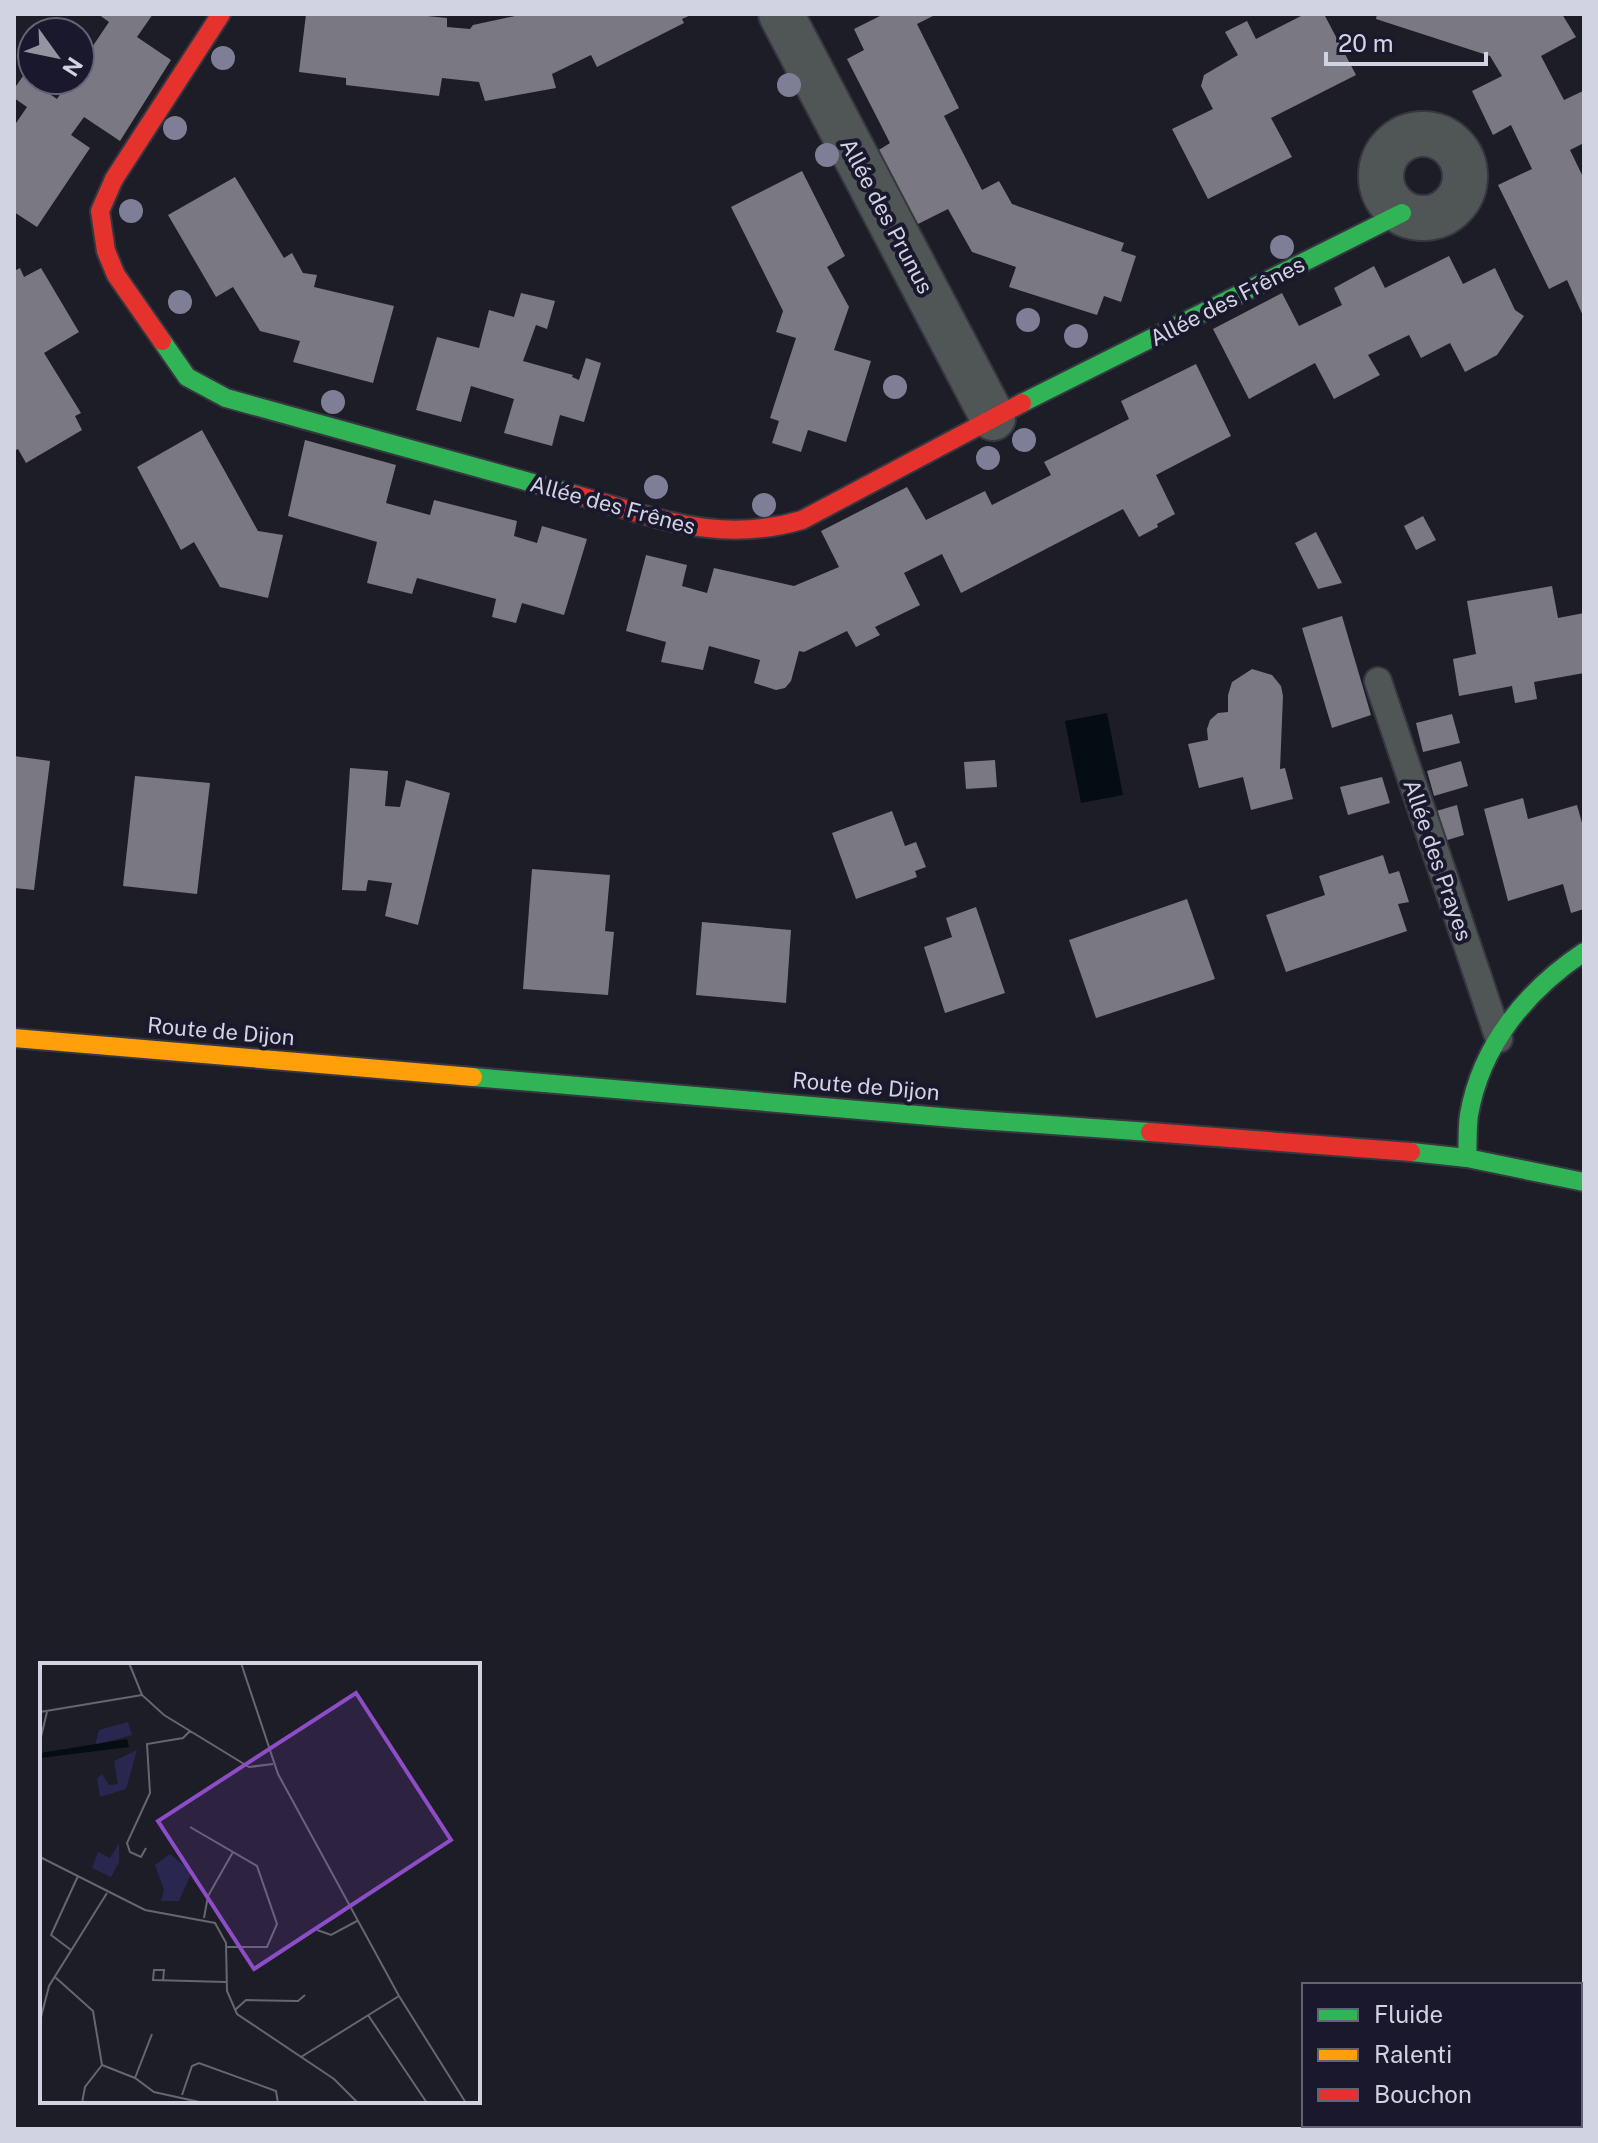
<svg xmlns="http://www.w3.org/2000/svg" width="1598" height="2143" font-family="'Public Sans',sans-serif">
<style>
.water{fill:#040d11}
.building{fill:#7a7882}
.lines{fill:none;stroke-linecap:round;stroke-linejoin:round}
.lane-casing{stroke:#373741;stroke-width:30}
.street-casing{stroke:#373741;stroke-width:48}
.fast-casing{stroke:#373741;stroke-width:22}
.slow-casing{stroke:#373741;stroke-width:22}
.jam-casing{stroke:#373741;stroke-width:22}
.lane{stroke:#505655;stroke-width:26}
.street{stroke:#505655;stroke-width:44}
.fast{stroke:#30b455;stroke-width:18}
.slow{stroke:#ff9f0a;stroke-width:18}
.jam{stroke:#e5322d;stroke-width:18}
.tree{fill:#7e7e97}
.labels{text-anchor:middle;stroke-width:8;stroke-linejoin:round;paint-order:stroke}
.street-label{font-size:22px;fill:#d2d3e2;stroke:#19182d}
.inset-road{fill:none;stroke:#656672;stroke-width:2}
.view{fill:#8c4dc6;fill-opacity:0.15;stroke:#8c4dc6;stroke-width:4}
.inset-edge{fill:none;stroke:#d2d3e2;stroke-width:4}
</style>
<rect width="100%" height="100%" fill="#1d1d28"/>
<path class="water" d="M 1107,713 L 1123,795 L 1081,803 L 1065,721 Z"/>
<g class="building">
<path d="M 98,14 L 153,14 L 137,37 L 171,60 L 120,141 L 84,117 L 71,135 L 90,148 L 37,227 L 14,212 L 14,126 L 27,107 L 14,98 L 14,89 L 23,76 L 57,99 L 70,80 L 80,80 L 80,65 L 109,22 Z"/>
<path d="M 306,14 L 408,14 L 447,18 L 447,27 L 470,29 L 473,25 L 524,14 L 693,14 L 682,19 L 684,23 L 597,67 L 591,55 L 552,74 L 556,88 L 485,101 L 479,82 L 442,78 L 439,96 L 346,85 L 346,78 L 299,72 Z"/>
<path d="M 884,14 L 937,14 L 917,24 L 959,108 L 944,116 L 982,190 L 999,181 L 1012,204 L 1124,243 L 1121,251 L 1136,256 L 1121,302 L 1104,296 L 1097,315 L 1009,287 L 1016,267 L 972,252 L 948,209 L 912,227 L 874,153 L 890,143 L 847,59 L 864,50 L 854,29 Z"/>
<path d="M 1305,14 L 1324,14 L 1356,75 L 1271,118 L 1292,157 L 1208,199 L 1172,129 L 1213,109 L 1201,86 L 1204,75 L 1238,55 L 1225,32 L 1247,21 L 1256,39 Z"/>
<path d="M 1377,14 L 1562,14 L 1576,37 L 1541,56 L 1564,100 L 1583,91 L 1584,94 L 1584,143 L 1570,150 L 1584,179 L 1584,318 L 1567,280 L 1549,289 L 1498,185 L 1532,169 L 1511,125 L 1493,135 L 1472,91 L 1502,76 L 1490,56 L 1376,19 Z"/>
<path d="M 802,171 L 845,256 L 827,267 L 849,307 L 834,350 L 871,361 L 846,442 L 808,430 L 801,452 L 772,443 L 779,421 L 770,418 L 796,338 L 776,332 L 783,311 L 731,207 Z"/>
<path d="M 235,177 L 284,258 L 292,253 L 303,273 L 317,275 L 314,287 L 394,306 L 373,383 L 293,362 L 300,341 L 260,331 L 233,287 L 216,297 L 168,215 Z"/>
<path d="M 1449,256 L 1463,284 L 1495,268 L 1515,310 L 1524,316 L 1497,355 L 1465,372 L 1450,343 L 1421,358 L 1409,335 L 1368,355 L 1380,375 L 1334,399 L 1315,363 L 1249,399 L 1213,329 L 1282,293 L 1299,326 L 1342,305 L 1334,288 L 1374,266 L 1385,288 Z"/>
<path d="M 20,268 L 24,277 L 41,268 L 79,332 L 44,353 L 81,413 L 75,416 L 82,430 L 26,463 L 18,449 L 14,451 L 14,271 Z"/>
<path d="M 521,293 L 555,301 L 547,329 L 536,325 L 523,361 L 573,375 L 572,377 L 579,380 L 586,358 L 601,363 L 584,422 L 560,415 L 552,446 L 504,433 L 514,399 L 471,386 L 461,422 L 416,410 L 437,337 L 479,348 L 489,310 L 514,317 Z"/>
<path d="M 1196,364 L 1231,436 L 1156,475 L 1175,514 L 1157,524 L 1158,527 L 1139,537 L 1123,509 L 961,593 L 942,554 L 904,573 L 920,605 L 875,627 L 880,635 L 856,647 L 847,631 L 804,652 L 799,651 L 791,681 L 785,688 L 776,690 L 754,683 L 760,660 L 709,646 L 703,670 L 661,662 L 666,642 L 626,631 L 646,555 L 687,565 L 682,586 L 707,593 L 714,568 L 794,586 L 839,567 L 821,531 L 907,487 L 926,520 L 985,491 L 992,505 L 1051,475 L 1044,462 L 1129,419 L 1121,401 Z"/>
<path d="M 202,430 L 258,531 L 283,535 L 268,598 L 220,587 L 194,542 L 181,550 L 137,467 Z"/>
<path d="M 305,440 L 396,465 L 386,503 L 430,515 L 434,500 L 517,521 L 514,536 L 537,543 L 542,526 L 587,539 L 564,615 L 522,603 L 516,623 L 492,617 L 496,599 L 417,578 L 412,594 L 367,583 L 377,542 L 288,516 Z"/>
<path d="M 1423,516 L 1436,540 L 1416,550 L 1404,526 Z"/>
<path d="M 1316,532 L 1342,583 L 1318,589 L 1295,543 Z"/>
<path d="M 1552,586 L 1558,618 L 1584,613 L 1584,673 L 1534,682 L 1537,699 L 1515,703 L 1512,686 L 1459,696 L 1453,659 L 1476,654 L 1467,601 Z"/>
<path d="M 1342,616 L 1371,715 L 1332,728 L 1302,628 Z"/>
<path d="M 1252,669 L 1272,675 L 1281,686 L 1283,696 L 1280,769 L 1285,768 L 1293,799 L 1251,810 L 1243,777 L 1199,788 L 1188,744 L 1208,740 L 1207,729 L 1210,720 L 1218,713 L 1228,712 L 1228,695 L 1232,682 Z"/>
<path d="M 1452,714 L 1460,743 L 1423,752 L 1416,723 Z"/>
<path d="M 14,756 L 50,761 L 34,890 L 14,888 Z"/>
<path d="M 995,760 L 997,787 L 966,789 L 964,762 Z"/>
<path d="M 1461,761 L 1468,786 L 1434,796 L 1427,771 Z"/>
<path d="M 350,768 L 388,771 L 385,806 L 400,807 L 406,780 L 450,793 L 418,925 L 385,916 L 392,883 L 368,880 L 366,891 L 342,890 Z"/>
<path d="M 135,776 L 210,783 L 197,894 L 123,886 Z"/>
<path d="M 1382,777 L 1390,803 L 1348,815 L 1340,787 Z"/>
<path d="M 1523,798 L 1528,819 L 1577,805 L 1584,830 L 1584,909 L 1571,913 L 1563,884 L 1508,901 L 1484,809 Z"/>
<path d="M 1457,805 L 1464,835 L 1441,842 L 1433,812 Z"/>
<path d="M 892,811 L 905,846 L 916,842 L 926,867 L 915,871 L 917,877 L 856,899 L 832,833 Z"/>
<path d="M 1383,855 L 1389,874 L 1399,871 L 1409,902 L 1398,904 L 1407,931 L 1286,972 L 1266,915 L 1325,895 L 1319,876 Z"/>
<path d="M 532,869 L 610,875 L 605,931 L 614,932 L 608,995 L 523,989 Z"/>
<path d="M 1187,899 L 1215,979 L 1096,1018 L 1069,940 Z"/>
<path d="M 976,907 L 1005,993 L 945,1013 L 924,947 L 952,937 L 946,918 Z"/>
<path d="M 702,922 L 791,930 L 786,1003 L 696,995 Z"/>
</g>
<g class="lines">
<g class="lane-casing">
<path id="lane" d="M 1378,681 L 1499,1039"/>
</g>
<g class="street-casing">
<g id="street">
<path d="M 781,14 L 993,418"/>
<circle cx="1423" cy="176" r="42"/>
</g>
</g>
<g class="fast-casing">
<g id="fast">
<path d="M 162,341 L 187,377 L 226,398 L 576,495"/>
<path d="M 1022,403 L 1402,213"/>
<path d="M 473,1077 L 965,1119 L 1150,1132"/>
<path d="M 1411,1152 L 1467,1158 L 1584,1182"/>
<path d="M 1467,1158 C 1468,1144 1467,1129 1469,1115 C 1481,1045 1527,990 1584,952"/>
</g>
</g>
<g class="slow-casing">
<path id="slow" d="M 14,1038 L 473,1077"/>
</g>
<g class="jam-casing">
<g id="jam">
<path d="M 162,341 L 116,275 L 106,251 L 100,211 L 114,179 L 221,14"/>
<path d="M 576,495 C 657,517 717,545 802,520 L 1022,403"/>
<path d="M 1150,1132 L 1411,1152"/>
</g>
</g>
<use href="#lane" class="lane"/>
<use href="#street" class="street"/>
<use href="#fast" class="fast"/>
<use href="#slow" class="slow"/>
<use href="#jam" class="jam"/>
</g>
<g class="tree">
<circle cx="223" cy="58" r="12"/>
<circle cx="789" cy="85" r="12"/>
<circle cx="175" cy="128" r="12"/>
<circle cx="827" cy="155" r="12"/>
<circle cx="131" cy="211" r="12"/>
<circle cx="1282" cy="247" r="12"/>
<circle cx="180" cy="302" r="12"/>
<circle cx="1028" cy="320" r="12"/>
<circle cx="1076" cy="336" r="12"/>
<circle cx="895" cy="387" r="12"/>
<circle cx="333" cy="402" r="12"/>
<circle cx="1024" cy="440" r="12"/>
<circle cx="988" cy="458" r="12"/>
<circle cx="656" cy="487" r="12"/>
<circle cx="764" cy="505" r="12"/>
</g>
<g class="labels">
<g class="street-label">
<text transform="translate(887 216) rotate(62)" y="8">Allée des Prunus</text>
<text transform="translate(1227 301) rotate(-27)" y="8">Allée des Frênes</text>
<text transform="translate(613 505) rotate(15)" y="8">Allée des Frênes</text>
<text transform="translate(1438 860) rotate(71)" y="8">Allée des Prayes</text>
<text transform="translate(221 1031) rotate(5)" y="8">Route de Dijon</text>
<text transform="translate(866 1086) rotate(5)" y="8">Route de Dijon</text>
</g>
</g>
<g transform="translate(40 1663)">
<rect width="440" height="440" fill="#1d1d28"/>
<path d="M 88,59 L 92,72 L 55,82 L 59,67 ZM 97,87 L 86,126 L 60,134 L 57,115 L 62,111 L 69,122 L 78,121 L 74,98 ZM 79,180 L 79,199 L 71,214 L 52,205 L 58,189 L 70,195 ZM 130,191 L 152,209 L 139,238 L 121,238 L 124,227 L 115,202 Z" fill="#29264f"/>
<path d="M 87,76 L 89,84 L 0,95 L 0,90 Z" fill="#040d11"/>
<path class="inset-road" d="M 89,0 L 102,32 L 124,52 L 209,104 L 233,101M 201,0 L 238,111 L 359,333 L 426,440M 0,49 L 102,32M 0,78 L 7,49M 150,164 L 217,203 L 237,261 L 227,284 L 186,284M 106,185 L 101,194 L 90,189 L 87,180 L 110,130 L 107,81 L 143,75 L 150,68M 0,194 L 105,247 L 175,260 L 186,280 L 187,328 L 197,351 L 294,416 L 318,440M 164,255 L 168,233 L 193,189M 277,267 L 291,272 L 317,258M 31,287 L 11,272 L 38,213M 15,314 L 53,348 L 62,402M 123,318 L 124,307 L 114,307 L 113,317 L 186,319M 195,347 L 206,337 L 258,338 L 265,332M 328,352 L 387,440M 0,358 L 9,323 L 67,230M 261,394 L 359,333M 62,402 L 95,415 L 114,429 L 164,440M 95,415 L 112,371M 142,432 L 152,403 L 159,400 L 236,428 L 238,440M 42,440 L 45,424 L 62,402"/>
<path class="view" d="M 316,30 L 411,177 L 214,306 L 118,158 Z"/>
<rect width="440" height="440" class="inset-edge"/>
</g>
<rect width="1598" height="2143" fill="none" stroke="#d2d3e2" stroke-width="32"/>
<rect x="1302" y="1983" width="280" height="144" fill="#19182d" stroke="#636375" stroke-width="2"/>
<rect x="1318" y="2009" width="40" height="12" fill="#30b455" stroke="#636375" stroke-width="2"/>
<text x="1374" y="2023" font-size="24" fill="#d2d3e2">Fluide</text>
<rect x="1318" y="2049" width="40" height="12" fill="#ff9f0a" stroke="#636375" stroke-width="2"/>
<text x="1374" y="2063" font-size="24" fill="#d2d3e2">Ralenti</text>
<rect x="1318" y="2089" width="40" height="12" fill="#e5322d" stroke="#636375" stroke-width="2"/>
<text x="1374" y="2103" font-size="24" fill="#d2d3e2">Bouchon</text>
<g transform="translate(56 56) rotate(123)"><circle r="38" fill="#19182d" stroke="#636375" stroke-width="2"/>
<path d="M0-6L14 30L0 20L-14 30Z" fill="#9393a1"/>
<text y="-12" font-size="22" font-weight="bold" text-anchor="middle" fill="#d2d3e2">N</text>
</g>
<path d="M1326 52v12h160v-12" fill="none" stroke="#d2d3e2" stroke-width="4"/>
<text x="1338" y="52" font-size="24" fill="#d2d3e2" stroke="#19182d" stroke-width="6" paint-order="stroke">20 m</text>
</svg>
